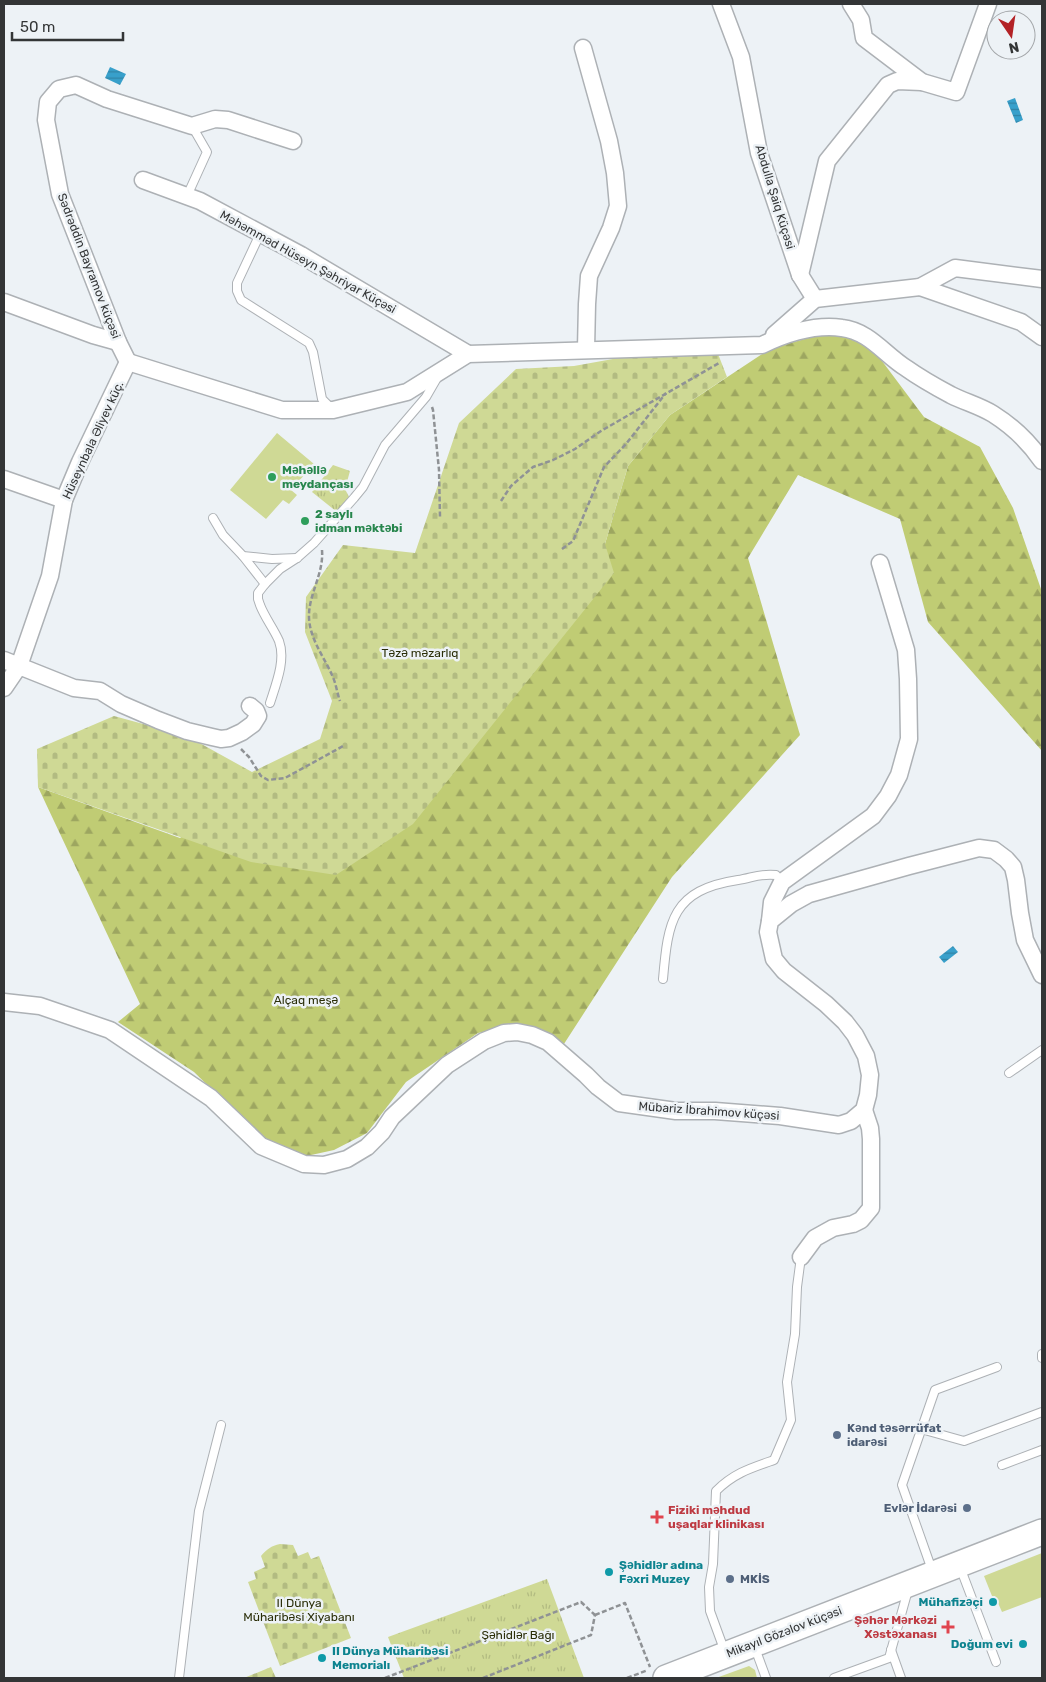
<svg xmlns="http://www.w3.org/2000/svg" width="1046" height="1682" font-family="Rubik,sans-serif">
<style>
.grass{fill:#cfd995}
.forest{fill:url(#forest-firs)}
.cemetery{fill:url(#cemetery-stones)}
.park{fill:url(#park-tufts)}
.water{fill:url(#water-rules)}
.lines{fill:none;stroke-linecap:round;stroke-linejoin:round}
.lane-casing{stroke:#adb1b5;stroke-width:10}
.street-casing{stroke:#adb1b5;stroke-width:19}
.primary-casing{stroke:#adb1b5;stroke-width:28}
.path{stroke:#8f9295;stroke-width:2.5;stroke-dasharray:5 2.5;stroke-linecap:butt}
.lane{stroke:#fff;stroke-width:8}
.street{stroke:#fff;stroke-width:16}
.primary{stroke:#fff;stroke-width:25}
.leisure-dot{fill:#2e9e5b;stroke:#edf2f6;stroke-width:2}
.service-dot{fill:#5c6f8a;stroke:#edf2f6;stroke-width:2}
.health-dot{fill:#e0444e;stroke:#edf2f6;stroke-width:2}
.culture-dot{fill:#0f9aa8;stroke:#edf2f6;stroke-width:2}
.labels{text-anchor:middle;stroke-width:5;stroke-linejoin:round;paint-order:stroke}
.street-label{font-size:12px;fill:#333536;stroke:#edf2f6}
.leisure-label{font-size:12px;font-weight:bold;fill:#27864d;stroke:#edf2f6;text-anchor:start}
.park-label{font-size:12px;fill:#2a2e08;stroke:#edf2f6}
.service-label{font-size:12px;font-weight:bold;fill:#4e5e75;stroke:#edf2f6;text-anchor:start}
.health-label{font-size:12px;font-weight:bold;fill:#be3a42;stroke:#edf2f6;text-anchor:start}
.culture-label{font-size:12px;font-weight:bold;fill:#0d838f;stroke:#edf2f6;text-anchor:start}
</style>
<defs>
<pattern id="forest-firs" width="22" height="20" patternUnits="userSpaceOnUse" patternTransform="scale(1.25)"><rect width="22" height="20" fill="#c0cc74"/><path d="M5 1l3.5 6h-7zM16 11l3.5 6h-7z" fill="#9da660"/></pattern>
<pattern id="cemetery-stones" width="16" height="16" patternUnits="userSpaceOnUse" patternTransform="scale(1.25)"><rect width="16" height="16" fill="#cfd995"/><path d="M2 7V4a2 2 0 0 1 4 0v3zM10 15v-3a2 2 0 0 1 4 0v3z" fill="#b2bb81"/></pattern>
<pattern id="park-tufts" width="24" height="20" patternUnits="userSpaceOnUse" patternTransform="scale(1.25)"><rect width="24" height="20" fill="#cfd995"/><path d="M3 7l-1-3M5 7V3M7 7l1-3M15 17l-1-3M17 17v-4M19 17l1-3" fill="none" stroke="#b2bb81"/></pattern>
<pattern id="water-rules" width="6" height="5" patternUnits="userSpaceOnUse" patternTransform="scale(1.25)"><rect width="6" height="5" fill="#38a0cb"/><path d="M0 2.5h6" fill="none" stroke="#3083a6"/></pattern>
</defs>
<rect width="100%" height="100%" fill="#edf2f6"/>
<g class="grass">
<path d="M 277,433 L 314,464 L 291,490 L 297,495 L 289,504 L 283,500 L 266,519 L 230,490 Z"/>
<path d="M 1042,1553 L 1042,1597 L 1002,1612 L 995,1596 L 992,1596 L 984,1576 Z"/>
<path d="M 749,1666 L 755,1670 L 757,1678 L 716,1678 Z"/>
</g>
<path class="forest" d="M 816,336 L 843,336 L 873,349 L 924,417 L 980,447 L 1013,508 L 1042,592 L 1042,751 L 928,622 L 900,519 L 798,475 L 748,558 L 800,735 L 672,877 L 562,1047 L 524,1024 L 478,1033 L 406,1082 L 367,1133 L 334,1150 L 302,1157 L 268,1144 L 194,1072 L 118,1022 L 140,1004 L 38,787 L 180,838 L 605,544 L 628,466 L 670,415 L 771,348 Z"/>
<g class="cemetery">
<path d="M 713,341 L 727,377 L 670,415 L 628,466 L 605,544 L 614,573 L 413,824 L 336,875 L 251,862 L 38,787 L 37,749 L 114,716 L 187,736 L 252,772 L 320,739 L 332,701 L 305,632 L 306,597 L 343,545 L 415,553 L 459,423 L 516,369 L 574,366 Z"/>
<path d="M 280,1544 L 293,1545 L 298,1556 L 308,1552 L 311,1559 L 319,1556 L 351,1638 L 280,1666 L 248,1582 L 256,1579 L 254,1572 L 265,1567 L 261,1556 C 267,1549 271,1546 280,1544 Z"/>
<path d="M 271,1667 L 276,1678 L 244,1678 Z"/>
</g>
<g class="park">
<path d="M 333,465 L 350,471 L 345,489 L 349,497 L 337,512 L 312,492 Z"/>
<path d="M 547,1579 L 584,1678 L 404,1678 L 388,1637 Z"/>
</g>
<g class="water">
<path d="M 110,67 L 126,74 L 120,85 L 105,78 Z"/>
<path d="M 1015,98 L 1023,120 L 1016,123 L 1007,101 Z"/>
<path d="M 953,946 L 958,952 L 944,963 L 939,957 Z"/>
</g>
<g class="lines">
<g class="lane-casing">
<g id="lane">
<path d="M 187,196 L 207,152 L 192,126"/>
<path d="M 260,234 L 237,283 L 237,291 L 241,300 L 309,343 L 313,352 L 322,399 L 332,409"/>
<path d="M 213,518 L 223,535 L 243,556 L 272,559 L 297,558"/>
<path d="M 243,556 L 265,584"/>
<path d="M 270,703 C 276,684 286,660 279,641 C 274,629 265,618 260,605 L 258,599 L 258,593 L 265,584 L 280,569 L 297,558 L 314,543 L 354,498 L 363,487 L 385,445 L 426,397 L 437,378"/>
<path d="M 663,979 C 668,921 672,890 738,880 C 752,878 760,873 776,875 L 782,882"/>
<path d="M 1009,1073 L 1042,1050"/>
<path d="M 1042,1354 L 1042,1358"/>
<path d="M 921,1429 L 964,1441 L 1042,1412"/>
<path d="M 1002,1465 L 1042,1450"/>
<path d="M 960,1567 L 996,1662"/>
<path d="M 932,1570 L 902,1485 L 935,1390 L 997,1367"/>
<path d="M 755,1648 L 766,1678"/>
<path d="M 891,1650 L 901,1678"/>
<path d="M 725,1652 L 710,1611 L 709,1587 L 713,1564 L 716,1491 C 734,1473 751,1468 774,1460 L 791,1420 L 787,1382 L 795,1334 L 797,1287 L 801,1257"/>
<path d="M 179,1678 L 199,1511 L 221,1425"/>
<path d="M 834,1678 L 889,1658 L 908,1590"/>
</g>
</g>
<g class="street-casing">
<g id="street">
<path d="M 721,4 L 741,57 L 759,153 L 800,275 L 815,299"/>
<path d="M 851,4 L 861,20 L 864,38 L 922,82 L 956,92 L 988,4"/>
<path d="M 583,48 L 609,141 L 615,173 L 618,206 L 611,228 L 589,276 L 587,304 L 586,349"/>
<path d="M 143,180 L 200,201 L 301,255 L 468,354"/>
<path d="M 800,275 L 827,161 L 888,85 L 897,81 L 922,82"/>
<path d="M 920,287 L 1021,322 L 1042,337"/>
<path d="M 4,302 L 93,335 L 118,342"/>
<path d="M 774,335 L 815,299 L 920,287 L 955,268 L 1042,279"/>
<path d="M 128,362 L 282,410 L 333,410 L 407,392 L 468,354 L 762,345 C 787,333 814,324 842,328 C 869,331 885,355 906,368 C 920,378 936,387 951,395 C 965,402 980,406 993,414 C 1012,426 1029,442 1042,461"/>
<path d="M 128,362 L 118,342 L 60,194 L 46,120 L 48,102 L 59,89 L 76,85 L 107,99 L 192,126 L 215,119 L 228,120 L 293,141"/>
<path d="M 4,479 L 64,500"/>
<path d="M 4,660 L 74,688 L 100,691 L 121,704 L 158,720 L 187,731 L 212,737 L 221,739 L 229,738 L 242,732 L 253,724 L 258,716 L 256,711 L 250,706"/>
<path d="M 4,688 L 19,666 L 50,576 L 64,500 L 80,462 L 128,362"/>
<path d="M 770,921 L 772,902 L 782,882 L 873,816 L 888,796 L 899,775 L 909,739 L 908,679 L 906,650 L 880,563"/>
<path d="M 4,1002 L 40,1006 L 110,1030 L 211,1098 L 261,1146 L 304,1164 L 324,1165 L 347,1159 L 367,1147 L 382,1132 L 392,1117 L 447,1065 L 484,1041 L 504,1033 L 517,1032 L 532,1035 L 548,1042 L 586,1075 L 598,1087 L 619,1103 L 676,1111 L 715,1111 L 780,1116 L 839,1125 L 851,1121 L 864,1110 L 868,1095 L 870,1075 L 866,1056 L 855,1035 L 845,1022 L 826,1004 L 784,971 L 774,959 L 768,932 L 770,921 L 791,904 L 809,894 L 909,866 L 979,848 L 994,850 L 1006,859 L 1013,867 L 1016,880 L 1020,913 L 1025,940 L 1042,975"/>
<path d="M 801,1257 L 815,1238 L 833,1228 L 853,1224 L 861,1220 L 871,1208 L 871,1139 L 870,1128 L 864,1110"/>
</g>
</g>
<g class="primary-casing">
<path id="primary" d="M 666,1678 L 1042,1532"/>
</g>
<g class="path">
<path d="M 432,407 L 433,410 L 439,470 L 440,517"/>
<path d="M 501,501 L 511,486 L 533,467 L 553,460 L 575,449 L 601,431 L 719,363"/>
<path d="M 562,549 L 573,541 L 604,467 L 626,444 L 666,393"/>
<path d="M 322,550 C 324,574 308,595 309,618 C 310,639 324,657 332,675 C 336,683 337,693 340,701"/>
<path d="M 241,749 L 249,757 L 261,776 L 268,780 L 285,778 L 345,745"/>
<path d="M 595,1615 L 625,1603 L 650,1667"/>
<path d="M 385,1678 L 581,1602 L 595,1615"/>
<path d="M 483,1678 L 591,1635 L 595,1615"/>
<path d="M 627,1678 L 648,1670"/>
</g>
<use href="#lane" class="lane"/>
<use href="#street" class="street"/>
<use href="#primary" class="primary"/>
</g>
<g class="leisure-dot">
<circle cx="272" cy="477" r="5"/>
<circle cx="305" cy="521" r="5"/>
</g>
<g class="service-dot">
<circle cx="837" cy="1435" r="5"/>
<circle cx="967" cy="1508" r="5"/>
<circle cx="730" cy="1579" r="5"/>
</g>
<g class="health-dot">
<path d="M654.5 1509.5h5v5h5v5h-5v5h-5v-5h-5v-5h5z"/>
<path d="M945.5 1619.5h5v5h5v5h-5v5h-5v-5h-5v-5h5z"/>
</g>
<g class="culture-dot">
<circle cx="609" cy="1572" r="5"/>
<circle cx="993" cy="1602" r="5"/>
<circle cx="1023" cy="1644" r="5"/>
<circle cx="322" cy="1658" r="5"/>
</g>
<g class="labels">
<g class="street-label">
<text transform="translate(775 197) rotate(73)" y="4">Abdulla Şaiq Küçəsi</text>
<text transform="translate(308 262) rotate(29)" y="4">Məhəmməd Hüseyn Şəhriyar Küçəsi</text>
<text transform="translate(89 266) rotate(69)" y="4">Sədrəddin Bayramov küçəsi</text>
<text transform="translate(93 440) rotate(-65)" y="4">Hüseynbala Əliyev küç.</text>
<text transform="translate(709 1111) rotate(4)" y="4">Mübariz İbrahimov küçəsi</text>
<text transform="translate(784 1632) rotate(-21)" y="4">Mikayıl Gözəlov küçəsi</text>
</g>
<g class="leisure-label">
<text x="282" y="474">Məhəllə<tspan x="282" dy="14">meydançası</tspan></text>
<text x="315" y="518">2 saylı<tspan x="315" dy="14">idman məktəbi</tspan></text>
</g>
<g class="park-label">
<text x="420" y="657">Təzə məzarlıq</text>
<text x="306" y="1004">Alçaq meşə</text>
<text x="299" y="1607">II Dünya<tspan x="299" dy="14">Müharibəsi Xiyabanı</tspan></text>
<text x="518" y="1639">Şəhidlər Bağı</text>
</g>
<g class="service-label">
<text x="847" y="1432">Kənd təsərrüfat<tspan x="847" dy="14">idarəsi</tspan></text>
<text x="957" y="1512" text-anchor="end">Evlər İdarəsi</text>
<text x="740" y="1583">MKİS</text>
</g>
<g class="health-label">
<text x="668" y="1514">Fiziki məhdud<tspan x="668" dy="14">uşaqlar klinikası</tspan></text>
<text x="937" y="1624" text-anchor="end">Şəhər Mərkəzi<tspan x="937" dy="14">Xəstəxanası</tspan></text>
</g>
<g class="culture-label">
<text x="619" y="1569">Şəhidlər adına<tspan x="619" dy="14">Fəxri Muzey</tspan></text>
<text x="983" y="1606" text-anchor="end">Mühafizəçi</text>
<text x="1013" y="1648" text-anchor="end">Doğum evi</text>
<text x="332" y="1655">II Dünya Müharibəsi<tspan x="332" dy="14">Memorialı</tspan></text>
</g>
</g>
<rect width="1046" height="1682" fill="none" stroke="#333536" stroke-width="10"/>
<g transform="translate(1011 35) rotate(167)"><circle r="24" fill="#edf2f6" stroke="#a3a6a9"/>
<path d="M0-4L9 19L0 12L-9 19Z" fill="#b32226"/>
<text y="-8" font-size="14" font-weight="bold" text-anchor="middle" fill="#333536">N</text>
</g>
<path d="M12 32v8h111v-8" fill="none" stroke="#333536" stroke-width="2.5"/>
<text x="20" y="32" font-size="15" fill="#333536" stroke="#edf2f6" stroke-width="4" paint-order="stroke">50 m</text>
</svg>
